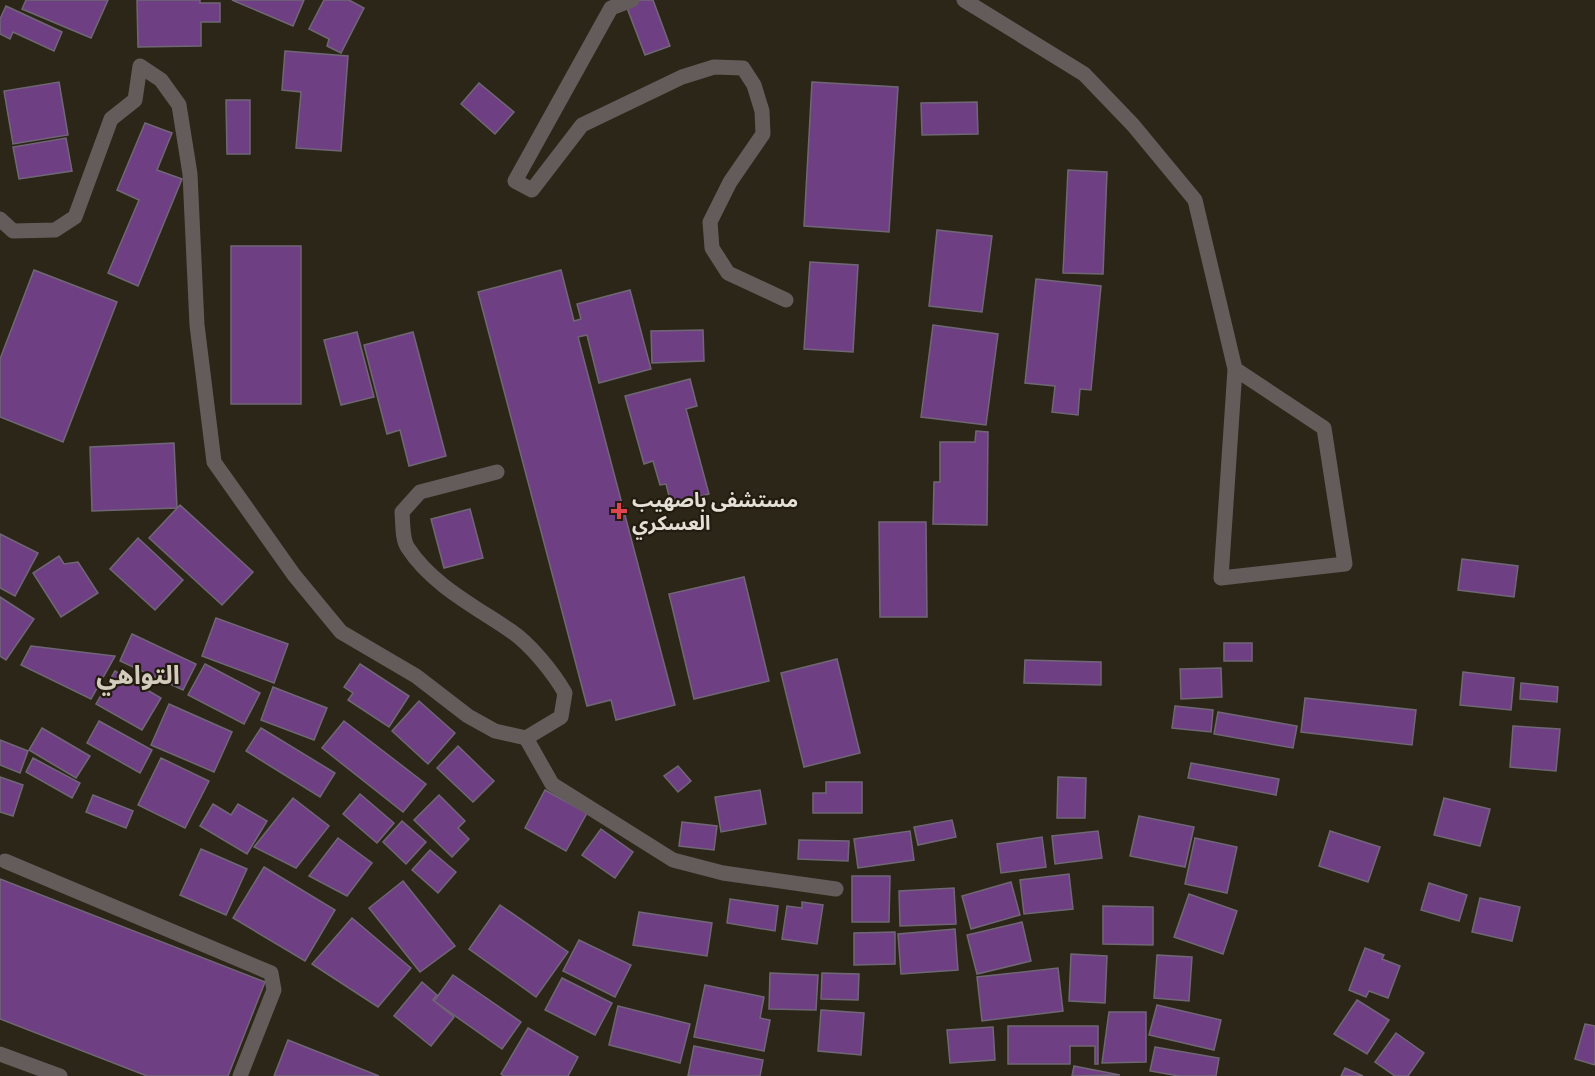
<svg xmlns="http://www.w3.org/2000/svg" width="1595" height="1076" font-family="'Source Serif 4','Noto Sans Arabic',serif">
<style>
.building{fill:#6e4083;stroke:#706775;stroke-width:1.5}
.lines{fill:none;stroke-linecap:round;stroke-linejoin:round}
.street{stroke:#645c5a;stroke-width:15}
.health-dot{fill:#e0444e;stroke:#221c10;stroke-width:2}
.labels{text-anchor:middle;stroke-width:4.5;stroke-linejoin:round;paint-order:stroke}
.poi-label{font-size:20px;font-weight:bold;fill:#e4e0d7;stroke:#221c10;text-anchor:start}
.district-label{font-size:26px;font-weight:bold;fill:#d3cbbb;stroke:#221c10}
</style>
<rect width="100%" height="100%" fill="#2c2619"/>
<g class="building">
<path d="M 26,0 L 108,0 L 91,38 L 22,9 Z"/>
<path d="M 137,0 L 200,0 L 200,3 L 220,3 L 220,22 L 201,22 L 201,46 L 138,47 Z"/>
<path d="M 232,0 L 304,0 L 293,26 Z"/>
<path d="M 324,0 L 349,0 L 364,8 L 341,53 L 327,46 L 329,39 L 309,29 Z"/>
<path d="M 624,0 L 653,0 L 670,46 L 645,55 Z"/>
<path d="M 6,6 L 62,32 L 54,51 L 13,32 L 10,39 L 0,34 L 0,19 Z"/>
<path d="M 285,51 L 348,56 L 341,151 L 296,148 L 301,92 L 282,90 Z"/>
<path d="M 59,82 L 68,135 L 13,144 L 4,91 Z"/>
<path d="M 812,82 L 898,87 L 889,232 L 804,226 Z"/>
<path d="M 479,83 L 514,112 L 495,134 L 461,104 Z"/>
<path d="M 226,100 L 250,100 L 250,154 L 227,154 Z"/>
<path d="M 977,102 L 978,134 L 922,135 L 921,103 Z"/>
<path d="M 145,123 L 172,133 L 157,170 L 182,179 L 138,286 L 108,273 L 139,200 L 117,190 Z"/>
<path d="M 66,138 L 72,171 L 19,179 L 13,147 Z"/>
<path d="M 1068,170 L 1107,172 L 1103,274 L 1063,273 Z"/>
<path d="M 937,230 L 992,236 L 982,312 L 929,306 Z"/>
<rect x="231" y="246" width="70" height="158"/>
<path d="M 810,262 L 858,265 L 853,352 L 804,349 Z"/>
<path d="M 34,270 L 117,302 L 63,442 L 0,417 L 0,359 Z"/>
<path d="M 561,270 L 574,321 L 581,319 L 577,304 L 630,290 L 651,369 L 599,383 L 587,335 L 578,337 L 675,705 L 616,720 L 611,700 L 587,706 L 478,292 Z"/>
<path d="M 1036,279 L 1101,286 L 1091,390 L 1080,389 L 1078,415 L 1052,412 L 1055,386 L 1025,383 Z"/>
<path d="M 933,325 L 998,334 L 986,425 L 921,417 Z"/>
<path d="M 703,330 L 704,361 L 652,363 L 651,331 Z"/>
<path d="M 357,332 L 374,397 L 341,405 L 324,340 Z"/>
<path d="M 413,332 L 446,456 L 409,466 L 400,430 L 387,434 L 364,345 Z"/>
<path d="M 690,379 L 697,406 L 686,409 L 709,494 L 671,504 L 666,484 L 660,485 L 653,461 L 644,464 L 625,396 Z"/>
<path d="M 976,431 L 988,432 L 987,525 L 933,524 L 934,482 L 940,482 L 940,442 L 975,442 Z"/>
<path d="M 174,443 L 177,508 L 92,511 L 90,447 Z"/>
<path d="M 180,505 L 253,572 L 222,605 L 149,538 Z"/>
<path d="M 470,509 L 483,558 L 444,568 L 431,519 Z"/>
<path d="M 879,522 L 926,522 L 927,617 L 880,617 Z"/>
<path d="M 0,534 L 38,553 L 15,596 L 0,588 Z"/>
<path d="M 138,538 L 183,580 L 155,610 L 110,569 Z"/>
<path d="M 59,556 L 64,564 L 78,562 L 98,593 L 61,617 L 33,573 Z"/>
<path d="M 1462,559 L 1518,566 L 1514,597 L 1458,590 Z"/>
<path d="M 744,577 L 769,681 L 694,699 L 669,594 Z"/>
<path d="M 0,597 L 34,619 L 6,660 L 0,656 Z"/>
<path d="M 216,618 L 288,644 L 274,683 L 202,656 Z"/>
<path d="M 132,634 L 196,664 L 183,690 L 120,661 Z"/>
<rect x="1224" y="643" width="28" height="18"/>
<path d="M 31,646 L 115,656 L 91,699 L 21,665 Z"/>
<path d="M 837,659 L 860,753 L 804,767 L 781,673 Z"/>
<path d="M 1025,660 L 1101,662 L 1101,685 L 1024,683 Z"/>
<path d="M 205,664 L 260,693 L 244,724 L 188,695 Z"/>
<path d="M 360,664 L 409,696 L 389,727 L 348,700 L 353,693 L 344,687 Z"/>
<path d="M 1221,668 L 1222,697 L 1181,699 L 1180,669 Z"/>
<path d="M 115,671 L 161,698 L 142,730 L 96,704 Z"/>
<path d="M 1463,672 L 1514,678 L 1511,710 L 1460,705 Z"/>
<path d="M 1521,683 L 1558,687 L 1557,702 L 1520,699 Z"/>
<path d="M 273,687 L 327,708 L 314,740 L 261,720 Z"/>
<path d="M 1305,698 L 1416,710 L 1412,745 L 1301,732 Z"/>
<path d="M 419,701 L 455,733 L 428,764 L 392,731 Z"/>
<path d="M 169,704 L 232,732 L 214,772 L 151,745 Z"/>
<path d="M 1175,706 L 1213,710 L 1211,732 L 1172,728 Z"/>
<path d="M 1218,712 L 1297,726 L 1293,748 L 1214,734 Z"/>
<path d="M 99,721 L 152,750 L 140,773 L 87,743 Z"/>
<path d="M 344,721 L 426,784 L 403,812 L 322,748 Z"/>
<path d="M 1513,726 L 1560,729 L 1556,771 L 1510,767 Z"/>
<path d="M 42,728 L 90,756 L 76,778 L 29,750 Z"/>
<path d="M 261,728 L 335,773 L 320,797 L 246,751 Z"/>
<path d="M 0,740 L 28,751 L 20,773 L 0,765 Z"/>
<path d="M 458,746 L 494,781 L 473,802 L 437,768 Z"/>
<path d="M 33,758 L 80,783 L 72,798 L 26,772 Z"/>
<path d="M 161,758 L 209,781 L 185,828 L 138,805 Z"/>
<path d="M 1191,763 L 1279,779 L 1276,795 L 1188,778 Z"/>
<path d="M 678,766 L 691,781 L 678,792 L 664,776 Z"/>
<path d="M 0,777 L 23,785 L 13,816 L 0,812 Z"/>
<path d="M 1058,777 L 1086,778 L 1085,818 L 1057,818 Z"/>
<path d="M 826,782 L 862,782 L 862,813 L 813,813 L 813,793 L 826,793 Z"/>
<path d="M 545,790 L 587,813 L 566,851 L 525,828 Z"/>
<path d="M 760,790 L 766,824 L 721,832 L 715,797 Z"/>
<path d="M 360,794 L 394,823 L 377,843 L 343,814 Z"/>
<path d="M 93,795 L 133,811 L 126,828 L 86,812 Z"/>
<path d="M 439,795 L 465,821 L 458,828 L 469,839 L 452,857 L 414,820 Z"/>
<path d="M 293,798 L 329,826 L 296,868 L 254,847 Z"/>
<path d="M 1444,798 L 1490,809 L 1480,846 L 1434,835 Z"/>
<path d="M 213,804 L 231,815 L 238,804 L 267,821 L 247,854 L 200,826 Z"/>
<path d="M 1139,816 L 1194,827 L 1185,867 L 1130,856 Z"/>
<path d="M 952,820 L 956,837 L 918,845 L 914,827 Z"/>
<path d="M 402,821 L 426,842 L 406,864 L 383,842 Z"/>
<path d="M 682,822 L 717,826 L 714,850 L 679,846 Z"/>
<path d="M 601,829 L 633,852 L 615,878 L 582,855 Z"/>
<path d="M 910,831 L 914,860 L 858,868 L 854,839 Z"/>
<path d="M 1098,831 L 1102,858 L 1055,864 L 1052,836 Z"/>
<path d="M 1330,831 L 1380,847 L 1368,882 L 1319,866 Z"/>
<path d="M 1042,837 L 1046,867 L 1001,873 L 997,844 Z"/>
<path d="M 338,838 L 372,863 L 347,896 L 309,876 Z"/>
<path d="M 1195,838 L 1237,847 L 1227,893 L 1185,884 Z"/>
<path d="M 799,840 L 849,841 L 848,861 L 798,859 Z"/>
<path d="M 201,849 L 247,869 L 226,915 L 180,895 Z"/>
<path d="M 430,850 L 456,872 L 438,893 L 412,870 Z"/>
<path d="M 264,867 L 335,910 L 305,961 L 233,918 Z"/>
<path d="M 1069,874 L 1073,909 L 1024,914 L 1020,880 Z"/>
<path d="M 852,876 L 890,876 L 889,922 L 852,922 Z"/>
<path d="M 0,879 L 265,982 L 228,1076 L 147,1076 L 0,1019 Z"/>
<path d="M 403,881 L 455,946 L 420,972 L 369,908 Z"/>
<path d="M 1011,882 L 1020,915 L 971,929 L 962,896 Z"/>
<path d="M 1429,883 L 1467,895 L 1459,921 L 1421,910 Z"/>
<path d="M 954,888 L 956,924 L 900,926 L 899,891 Z"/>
<path d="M 1189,894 L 1237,911 L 1223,954 L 1174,937 Z"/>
<path d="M 1480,898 L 1520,907 L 1512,941 L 1472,932 Z"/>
<path d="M 730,899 L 778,906 L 775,931 L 727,923 Z"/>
<path d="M 802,902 L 823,905 L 817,944 L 782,939 L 787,906 L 802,908 Z"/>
<path d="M 500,905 L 568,952 L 536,997 L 469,949 Z"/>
<path d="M 1103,906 L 1153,907 L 1153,945 L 1103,944 Z"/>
<path d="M 639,912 L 712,923 L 707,956 L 633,945 Z"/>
<path d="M 352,918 L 411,968 L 378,1007 L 312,964 Z"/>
<path d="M 1022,922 L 1031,961 L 977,974 L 967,935 Z"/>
<path d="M 955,929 L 958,970 L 901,974 L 898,934 Z"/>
<path d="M 895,932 L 895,964 L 854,965 L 854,933 Z"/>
<path d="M 579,940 L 631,965 L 615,997 L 563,971 Z"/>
<path d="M 1365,948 L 1384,955 L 1382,959 L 1400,966 L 1388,998 L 1369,991 L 1366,997 L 1349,990 Z"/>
<path d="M 1071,954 L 1107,956 L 1105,1003 L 1069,1001 Z"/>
<path d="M 1157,955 L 1192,957 L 1189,1001 L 1154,998 Z"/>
<path d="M 1058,968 L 1063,1011 L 982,1021 L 977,977 Z"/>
<path d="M 770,973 L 818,975 L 816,1010 L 769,1009 Z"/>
<path d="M 822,973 L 859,974 L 858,1000 L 821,999 Z"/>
<path d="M 453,975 L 521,1022 L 502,1049 L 434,1001 Z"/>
<path d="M 562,978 L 612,1003 L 595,1035 L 545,1010 Z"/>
<path d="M 422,982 L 437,995 L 433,1000 L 454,1017 L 431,1046 L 394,1016 Z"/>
<path d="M 705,985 L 764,997 L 760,1018 L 770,1020 L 764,1051 L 694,1037 Z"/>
<path d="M 1357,1000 L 1389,1020 L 1367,1054 L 1334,1034 Z"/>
<path d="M 1157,1005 L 1221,1020 L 1214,1050 L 1149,1035 Z"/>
<path d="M 618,1006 L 690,1024 L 680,1063 L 609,1045 Z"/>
<path d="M 821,1010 L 864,1013 L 861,1055 L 818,1051 Z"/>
<path d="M 1109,1012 L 1146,1012 L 1146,1062 L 1102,1063 Z"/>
<path d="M 1585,1024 L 1595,1026 L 1595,1065 L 1575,1059 Z"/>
<path d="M 1008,1026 L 1098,1026 L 1098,1064 L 1095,1064 L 1095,1046 L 1070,1046 L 1070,1064 L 1008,1064 Z"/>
<path d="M 993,1027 L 995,1060 L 950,1063 L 947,1030 Z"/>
<path d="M 528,1028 L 578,1057 L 568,1076 L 504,1076 L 501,1074 Z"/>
<path d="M 1396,1033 L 1424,1053 L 1408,1076 L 1395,1076 L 1375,1062 Z"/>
<path d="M 288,1040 L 379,1076 L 274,1076 Z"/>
<path d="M 694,1046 L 763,1060 L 760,1076 L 688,1076 Z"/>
<path d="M 1155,1047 L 1219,1058 L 1216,1076 L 1179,1076 L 1150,1071 Z"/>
<path d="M 1074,1066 L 1120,1075 L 1072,1076 Z"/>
<path d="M 1345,1068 L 1363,1076 L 1341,1076 Z"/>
</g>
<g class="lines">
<g class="street">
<path d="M 632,0 L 611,8 L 515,181 L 532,190 L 582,125 L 682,77 L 714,67 L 743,68 L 754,85 L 762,111 L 763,134 L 730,182 L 710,222 L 712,248 L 728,273 L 786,300"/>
<path d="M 964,0 L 1084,74 L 1133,125 L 1195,200 L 1235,369 L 1221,578 L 1345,564 L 1324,428 L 1235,369"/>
<path d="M 0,219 L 13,231 L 55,230 L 75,217 L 111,119 L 135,100 L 140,66 L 161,80 L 179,105 L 190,174 L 197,325 L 214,462 L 294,575 L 341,632 L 416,676 L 468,716 L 495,731 L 526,738 L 561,717 L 565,693 C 553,672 531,645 511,631 C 476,607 432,585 408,548 C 402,540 403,523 402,512 L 420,492 L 497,472"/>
<path d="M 526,738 L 552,784 L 673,860 L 723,873 L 836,889"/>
<path d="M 5,861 L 271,973 L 274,990 L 240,1076"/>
<path d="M 0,1054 L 60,1076"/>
</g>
</g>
<path class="health-dot" d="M616 502h6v6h6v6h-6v6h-6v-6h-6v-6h6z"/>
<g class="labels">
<g class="poi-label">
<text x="632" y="507">مستشفى باصهيب<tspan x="632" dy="23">العسكري</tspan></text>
</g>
<g class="district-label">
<text x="138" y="684">التواهي</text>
</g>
</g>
</svg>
